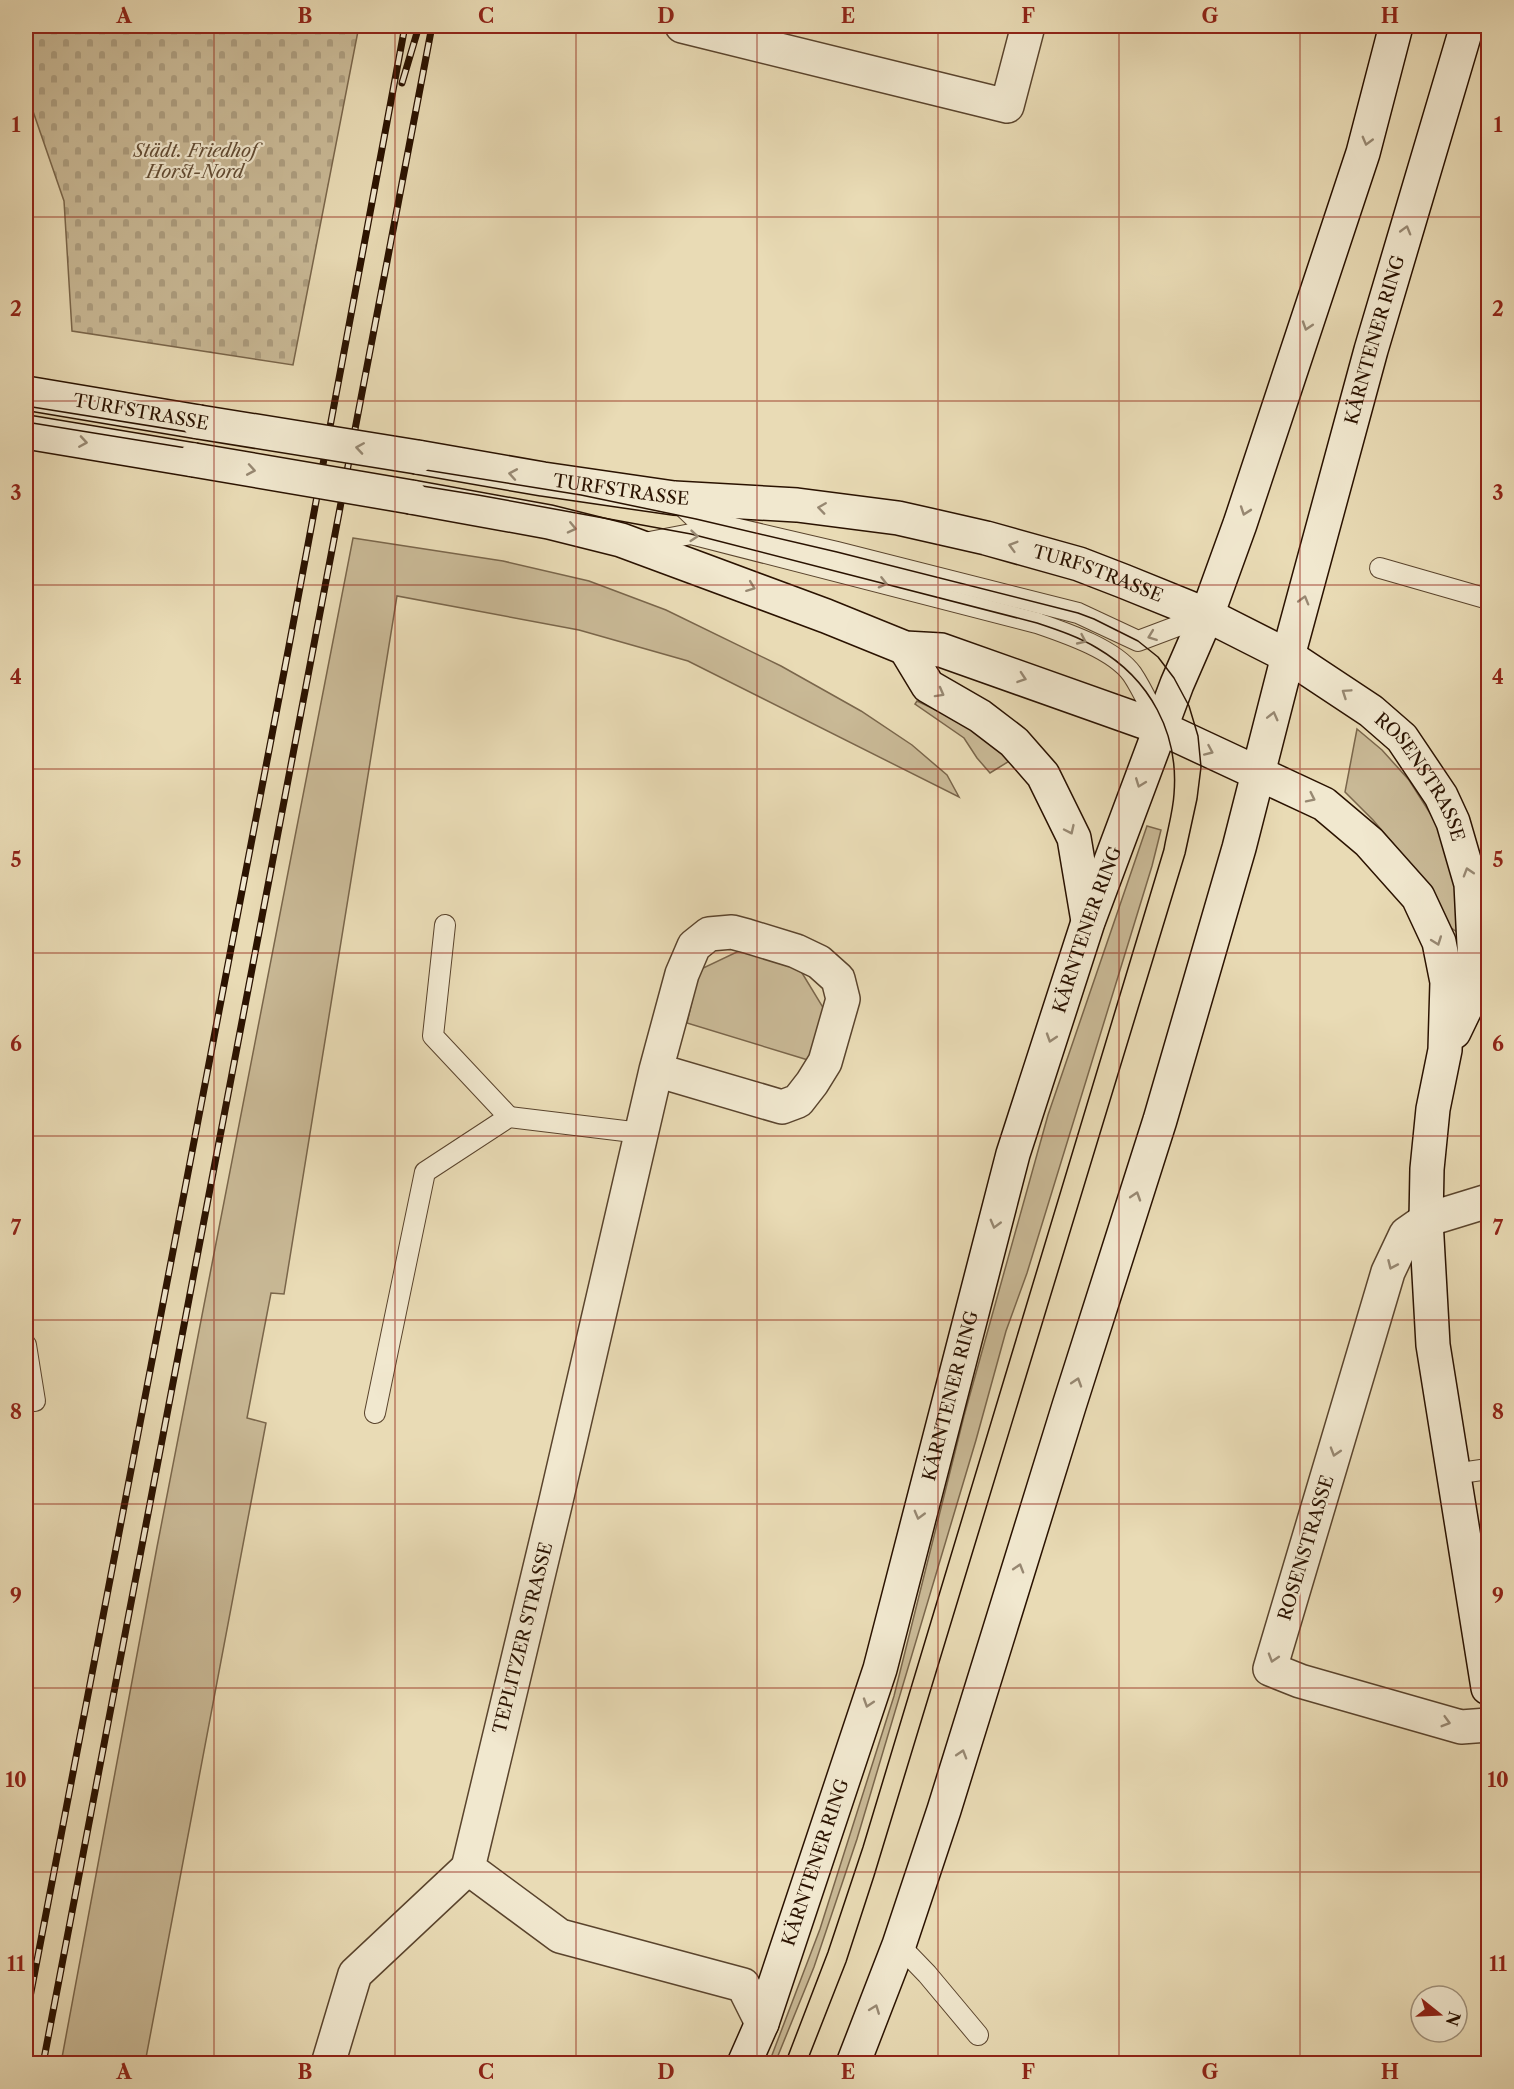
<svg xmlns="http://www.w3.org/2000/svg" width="1514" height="2089" font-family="'Libre Caslon Text',serif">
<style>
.green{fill:#c9b996;stroke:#7a664b;stroke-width:1.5}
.cemetery{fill:url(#cemetery-stones);stroke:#7a664b;stroke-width:1.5}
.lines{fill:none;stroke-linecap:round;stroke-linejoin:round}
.lane-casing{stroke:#5a442d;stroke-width:22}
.street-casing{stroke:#5a442d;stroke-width:36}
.secondary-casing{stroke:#2a1200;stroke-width:36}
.lane{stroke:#f1e8cf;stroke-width:20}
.street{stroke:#f1e8cf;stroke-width:33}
.secondary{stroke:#f1e8cf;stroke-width:33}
.tram{stroke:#2a1200;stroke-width:1.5}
.rail-casing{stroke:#2a1200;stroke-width:7}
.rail{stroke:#f1e8cf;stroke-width:4.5;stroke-dasharray:14;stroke-linecap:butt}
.secondary-bridge-casing{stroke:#2a1200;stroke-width:36;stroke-linecap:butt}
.secondary-bridge{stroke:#f1e8cf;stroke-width:33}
.oneway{stroke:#978872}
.grid{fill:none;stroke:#8f2418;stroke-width:1.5;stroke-opacity:0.55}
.labels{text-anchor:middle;stroke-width:4.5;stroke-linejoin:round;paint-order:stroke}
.park-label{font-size:18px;font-style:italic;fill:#624c34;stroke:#f1e8cf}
.street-label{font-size:18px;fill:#2a1200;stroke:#f1e8cf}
.neatline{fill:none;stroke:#8f2418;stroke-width:2}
.grid-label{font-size:20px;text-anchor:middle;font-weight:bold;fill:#8f2418}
</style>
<defs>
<pattern id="cemetery-stones" width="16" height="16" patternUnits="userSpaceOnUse" patternTransform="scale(1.5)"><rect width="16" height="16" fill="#c9b996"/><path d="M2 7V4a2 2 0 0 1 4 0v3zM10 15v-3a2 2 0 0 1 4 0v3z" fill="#ad9e80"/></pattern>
</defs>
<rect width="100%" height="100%" fill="#e9dbb5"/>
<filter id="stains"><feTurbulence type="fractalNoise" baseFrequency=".00333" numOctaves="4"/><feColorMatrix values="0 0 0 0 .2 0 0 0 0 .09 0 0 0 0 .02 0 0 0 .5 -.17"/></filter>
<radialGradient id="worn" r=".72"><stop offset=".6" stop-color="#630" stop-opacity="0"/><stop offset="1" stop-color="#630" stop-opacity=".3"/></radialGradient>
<g class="green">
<path d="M 353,538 L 503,561 L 589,581 L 666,610 L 781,666 L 861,711 L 912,745 L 947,775 L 959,797 L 688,661 L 579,630 L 397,596 L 284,1294 L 271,1293 L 247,1418 L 266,1423 L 145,2063 L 61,2063 L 157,1547 Z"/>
<path d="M 917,701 L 974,728 L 1011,760 L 990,773 L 977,758 L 964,738 L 915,704 Z"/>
<path d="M 1357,729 L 1382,750 L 1409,780 L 1435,821 L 1456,875 L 1457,932 L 1450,927 L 1419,874 L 1373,820 L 1345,792 Z"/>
<path d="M 1147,826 L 1161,830 L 1152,866 L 1027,1273 L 1006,1331 L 976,1440 L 857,1839 L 814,1967 L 775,2063 L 769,2063 L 820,1929 L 894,1696 L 964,1416 L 1048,1115 Z"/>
<path d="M 741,950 L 799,968 L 824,1009 L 808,1060 L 687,1023 L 699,970 Z"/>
</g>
<path class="cemetery" d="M 26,26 L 359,26 L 293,365 L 72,331 L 64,201 L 26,91 Z"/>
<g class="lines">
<g class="lane-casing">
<g id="lane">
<path d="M 674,498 L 696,519 L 837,552 L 1078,613 L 1138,641 L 1207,615"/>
<path d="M 639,544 L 691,534 L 1037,623 C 1066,633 1114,649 1132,674 C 1143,690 1151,710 1161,728"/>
<path d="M 1380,568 L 1488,599"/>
<path d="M 445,925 L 433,1036 L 509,1117"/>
<path d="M 26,1345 L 35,1401"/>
<path d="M 375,1413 L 425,1172 L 509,1117 L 641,1133"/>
<path d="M 1454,1474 L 1488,1469"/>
<path d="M 899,1945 L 927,1974 L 978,2035"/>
</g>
</g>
<g class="street-casing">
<g id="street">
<path d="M 682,26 L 1007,106 L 1028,26"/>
<path d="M 656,1070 L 682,974 L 694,946 L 709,934 L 732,932 L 747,936 L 796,951 L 819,962 L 838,979 L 843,999 L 825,1062 L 812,1083 L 798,1101 L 782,1107 L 656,1070 L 555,1505 L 468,1868 L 560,1936 L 743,1985 L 762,2023"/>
<path d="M 1488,1201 L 1426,1220 L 1406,1234 L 1388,1272 L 1270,1669 L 1300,1681 L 1461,1727 L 1488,1725"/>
<path d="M 328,2064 L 355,1974 L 468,1868"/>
</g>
</g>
<g class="secondary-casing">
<g id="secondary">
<path d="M 26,393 L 199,422"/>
<path d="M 26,432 L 194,460"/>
<path id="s1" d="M 417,457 L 543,479 L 674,498 L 797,505 L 898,518 L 986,538 L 1079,564 L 1123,581 L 1207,615 L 1288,656 L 1371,711 L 1402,738 L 1441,796 L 1453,822 L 1471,884 L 1475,965 L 1467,1005 L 1454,1032"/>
<path d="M 411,497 L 549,522 L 621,540 L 826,616 L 905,648 L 941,650 L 1161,728 L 1324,804 L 1369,842 L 1418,897 L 1439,942 L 1447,982 L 1445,1050 L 1433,1109 L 1427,1169 L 1426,1220 L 1433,1345 L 1488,1688"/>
<path d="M 905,648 L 928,686 L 980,716 L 1014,742 L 1043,775 L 1074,838 L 1088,921"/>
<path id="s2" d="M 744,2064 L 762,2023 L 880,1669 L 1013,1154 L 1088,922 L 1177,684 L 1207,615 L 1240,524 L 1363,153 L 1396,26"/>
<path id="s3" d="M 853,2064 L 899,1945 L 944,1810 L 1069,1406 L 1160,1120 L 1239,848 L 1288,656 L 1371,350 L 1467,26"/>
</g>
</g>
<use href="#lane" class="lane"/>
<use href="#street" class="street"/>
<use href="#secondary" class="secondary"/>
<g class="tram">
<path d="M 26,406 L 581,495 L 696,519 L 837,552 L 1078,613 L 1094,619 L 1138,641 L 1158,657 L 1174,678 L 1189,706 L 1198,736 L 1201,767 L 1197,799 L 1185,854 L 874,1876 L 846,1962 L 806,2064"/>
<path d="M 26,422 L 478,495 L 691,534 L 1037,623 C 1058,630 1079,637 1097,648 C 1150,679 1179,733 1174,794 C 1173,812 1167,831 1164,849 L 863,1847 L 828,1952 L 785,2064"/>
</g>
<g class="rail-casing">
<g id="rail">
<path d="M 402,83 L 419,26"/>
<path d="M 26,2018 L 289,646 L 405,26"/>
<path d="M 43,2064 L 432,26"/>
</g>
</g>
<use href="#rail" class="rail"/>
<g class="secondary-bridge-casing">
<g id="secondary-bridge">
<path d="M 199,422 L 417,457"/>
<path d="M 194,460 L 411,497"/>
</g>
</g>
<use href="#secondary-bridge" class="secondary-bridge"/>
</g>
<defs><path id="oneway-chevron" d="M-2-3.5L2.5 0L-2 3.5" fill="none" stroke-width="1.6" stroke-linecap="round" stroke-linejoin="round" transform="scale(1.5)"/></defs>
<g class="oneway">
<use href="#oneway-chevron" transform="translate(1367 141) rotate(105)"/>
<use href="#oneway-chevron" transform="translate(1406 230) rotate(-74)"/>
<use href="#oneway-chevron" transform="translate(1307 326) rotate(108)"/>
<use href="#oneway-chevron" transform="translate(83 442) rotate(9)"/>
<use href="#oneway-chevron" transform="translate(360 448) rotate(-171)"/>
<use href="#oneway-chevron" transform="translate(251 470) rotate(10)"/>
<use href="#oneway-chevron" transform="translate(513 474) rotate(-170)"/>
<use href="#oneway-chevron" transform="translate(822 508) rotate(-172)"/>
<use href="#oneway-chevron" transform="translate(1245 511) rotate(109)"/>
<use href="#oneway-chevron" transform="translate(572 528) rotate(13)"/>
<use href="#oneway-chevron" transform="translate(694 536) rotate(5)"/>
<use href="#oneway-chevron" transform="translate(1013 546) rotate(-164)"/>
<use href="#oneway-chevron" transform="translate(883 583) rotate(14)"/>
<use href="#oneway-chevron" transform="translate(751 587) rotate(21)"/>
<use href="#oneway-chevron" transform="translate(1304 600) rotate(-74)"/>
<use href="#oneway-chevron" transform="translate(1152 636) rotate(159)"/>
<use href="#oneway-chevron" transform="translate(1082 640) rotate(25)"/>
<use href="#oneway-chevron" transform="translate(1022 678) rotate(19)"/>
<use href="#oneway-chevron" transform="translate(940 693) rotate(29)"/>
<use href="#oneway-chevron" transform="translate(1346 693) rotate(-146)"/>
<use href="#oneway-chevron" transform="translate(1273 716) rotate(-76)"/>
<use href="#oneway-chevron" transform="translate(1209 751) rotate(24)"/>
<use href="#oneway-chevron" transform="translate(1140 783) rotate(111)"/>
<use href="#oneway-chevron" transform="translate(1311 798) rotate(26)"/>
<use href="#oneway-chevron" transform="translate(1070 830) rotate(65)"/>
<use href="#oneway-chevron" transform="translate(1468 872) rotate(-107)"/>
<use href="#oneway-chevron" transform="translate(1437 941) rotate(70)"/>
<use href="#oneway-chevron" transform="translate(1051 1038) rotate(108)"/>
<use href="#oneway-chevron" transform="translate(1136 1196) rotate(-72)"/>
<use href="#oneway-chevron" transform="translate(995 1224) rotate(105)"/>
<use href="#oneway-chevron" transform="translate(1392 1265) rotate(114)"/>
<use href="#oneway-chevron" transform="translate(1077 1382) rotate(-72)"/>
<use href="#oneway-chevron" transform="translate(1335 1452) rotate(107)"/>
<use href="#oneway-chevron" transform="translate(919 1515) rotate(105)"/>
<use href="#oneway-chevron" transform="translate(1019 1568) rotate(-73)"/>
<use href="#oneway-chevron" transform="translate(1273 1658) rotate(107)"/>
<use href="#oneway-chevron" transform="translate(868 1703) rotate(108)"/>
<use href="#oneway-chevron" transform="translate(1446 1722) rotate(16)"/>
<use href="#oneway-chevron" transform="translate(962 1754) rotate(-73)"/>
<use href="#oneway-chevron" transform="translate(875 2009) rotate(-69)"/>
</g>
<path class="grid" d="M 214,26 L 214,2064M 395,26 L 395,2064M 576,26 L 576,2064M 757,26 L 757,2064M 938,26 L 938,2064M 1119,26 L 1119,2064M 1300,26 L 1300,2064M 26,217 L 1488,217M 26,401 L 1488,401M 26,585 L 1488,585M 26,769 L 1488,769M 26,953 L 1488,953M 26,1136 L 1488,1136M 26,1320 L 1488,1320M 26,1504 L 1488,1504M 26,1688 L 1488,1688M 26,1872 L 1488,1872"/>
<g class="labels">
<g class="park-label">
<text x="195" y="157">Städt. Friedhof<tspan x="195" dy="21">Horst-Nord</tspan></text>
</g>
<g class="street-label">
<text dy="6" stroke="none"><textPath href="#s3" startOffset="1802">KÄRNTENER RING</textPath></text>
<text transform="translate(141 412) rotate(10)" y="6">TURFSTRASSE</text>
<text dy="6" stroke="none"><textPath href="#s1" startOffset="207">TURFSTRASSE</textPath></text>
<text dy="6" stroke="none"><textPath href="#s1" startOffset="693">TURFSTRASSE</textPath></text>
<text dy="6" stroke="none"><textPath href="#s1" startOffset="1084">ROSENSTRASSE</textPath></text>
<text dy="6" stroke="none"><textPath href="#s2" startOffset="1186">KÄRNTENER RING</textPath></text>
<text dy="6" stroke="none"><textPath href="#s2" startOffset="700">KÄRNTENER RING</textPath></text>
<text transform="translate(1306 1548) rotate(-73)" y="6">ROSENSTRASSE</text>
<text transform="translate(523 1638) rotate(-76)" y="6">TEPLITZER STRASSE</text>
<text dy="6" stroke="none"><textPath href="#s2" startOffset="214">KÄRNTENER RING</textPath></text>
</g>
</g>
<rect width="1514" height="2089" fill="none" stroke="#e9dbb5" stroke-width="66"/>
<g transform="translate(1439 2014) rotate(108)"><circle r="28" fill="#f1e8cf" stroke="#a1927c" stroke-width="1.5"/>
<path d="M0-4.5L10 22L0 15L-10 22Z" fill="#8f2418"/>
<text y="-9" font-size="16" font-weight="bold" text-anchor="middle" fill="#2a1200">N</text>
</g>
<rect x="33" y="33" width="1448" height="2023" class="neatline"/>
<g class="grid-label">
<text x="124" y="23">A</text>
<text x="305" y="23">B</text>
<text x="486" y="23">C</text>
<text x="666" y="23">D</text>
<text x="848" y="23">E</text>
<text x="1028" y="23">F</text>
<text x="1210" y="23">G</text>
<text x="1390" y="23">H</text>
<text x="16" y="132">1</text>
<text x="1498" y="132">1</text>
<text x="16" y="316">2</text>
<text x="1498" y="316">2</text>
<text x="16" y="500">3</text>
<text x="1498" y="500">3</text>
<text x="16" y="684">4</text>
<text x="1498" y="684">4</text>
<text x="16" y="867">5</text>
<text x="1498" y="867">5</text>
<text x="16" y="1051">6</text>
<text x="1498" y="1051">6</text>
<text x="16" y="1235">7</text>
<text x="1498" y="1235">7</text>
<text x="16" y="1419">8</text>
<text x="1498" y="1419">8</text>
<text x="16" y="1603">9</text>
<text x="1498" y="1603">9</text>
<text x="16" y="1787">10</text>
<text x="1498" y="1787">10</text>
<text x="16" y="1971">11</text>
<text x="1498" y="1971">11</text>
<text x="124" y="2079">A</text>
<text x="305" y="2079">B</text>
<text x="486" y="2079">C</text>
<text x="666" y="2079">D</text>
<text x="848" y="2079">E</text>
<text x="1028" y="2079">F</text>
<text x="1210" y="2079">G</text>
<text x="1390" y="2079">H</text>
</g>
<rect width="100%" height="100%" filter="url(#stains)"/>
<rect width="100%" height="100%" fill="url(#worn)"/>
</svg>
